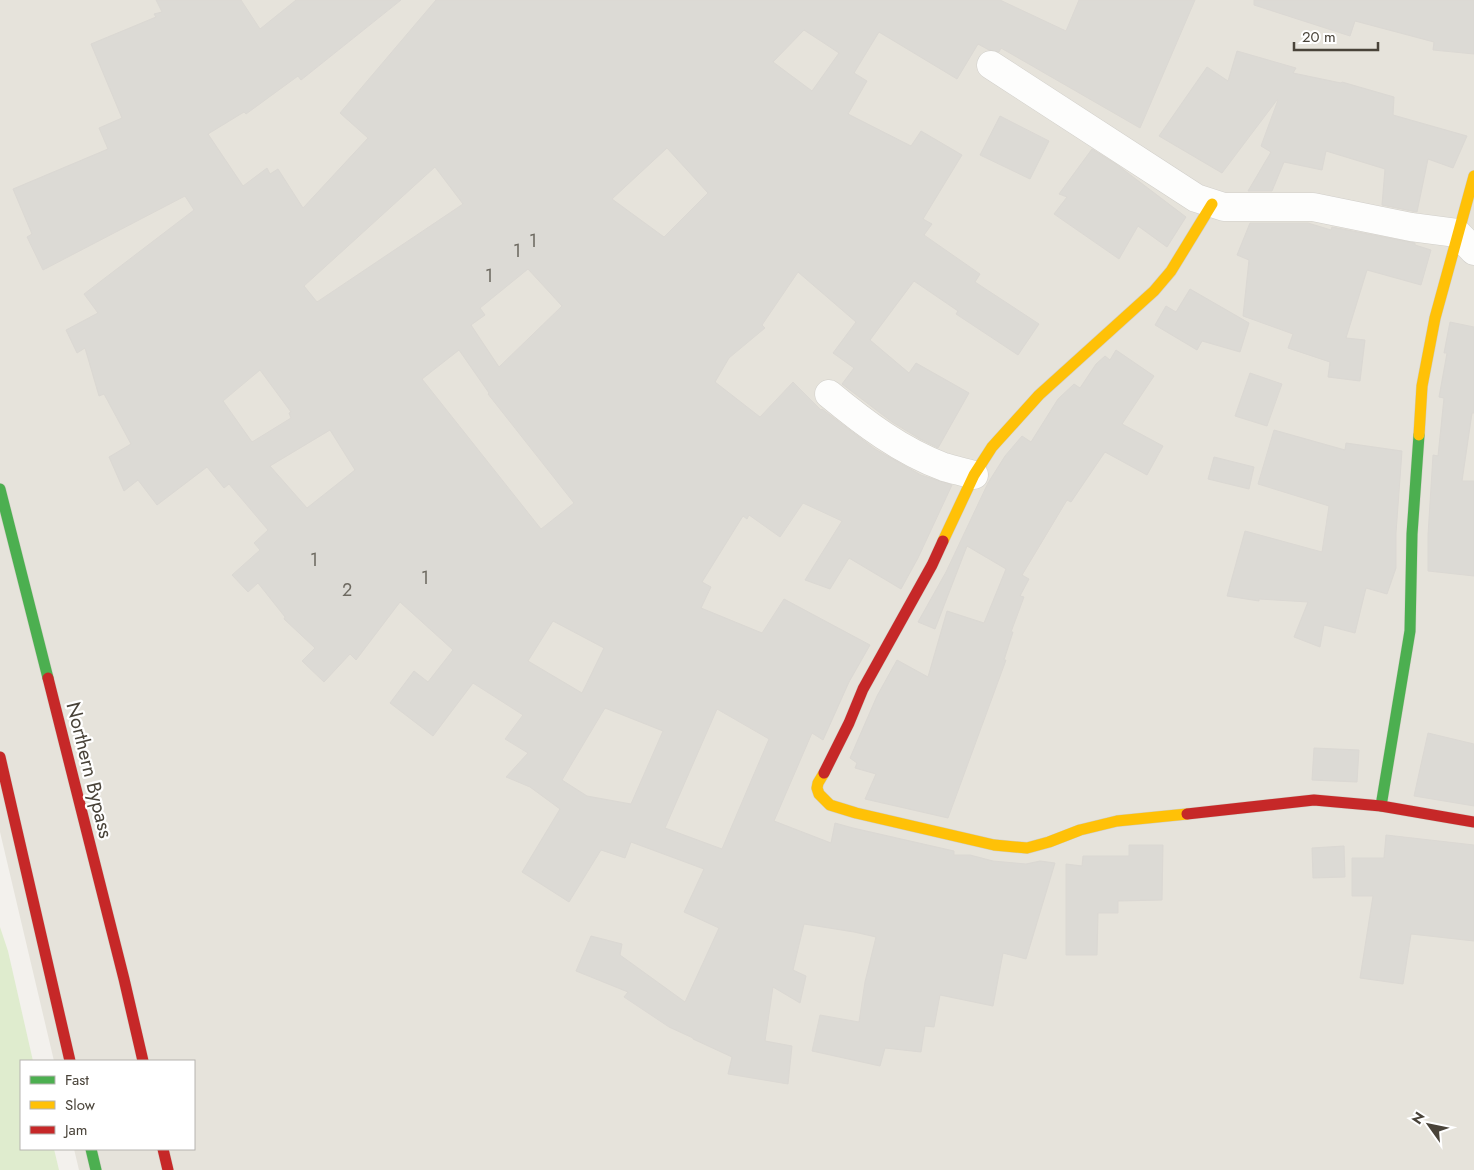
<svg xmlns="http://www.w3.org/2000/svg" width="1474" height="1170" font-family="Jost,sans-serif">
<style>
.residential{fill:#e6e3db}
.green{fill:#dfecce}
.building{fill:#dcdad5;stroke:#dbd8d3;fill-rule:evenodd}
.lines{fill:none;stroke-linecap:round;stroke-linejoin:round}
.street-casing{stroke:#d1cfca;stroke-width:29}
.fast-casing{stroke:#d1cec4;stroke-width:12}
.slow-casing{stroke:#d1cec4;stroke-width:12}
.jam-casing{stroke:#d1cec4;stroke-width:12}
.street{stroke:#fdfdfc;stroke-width:28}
.fast{stroke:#4caf50;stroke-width:11}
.slow{stroke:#ffc107;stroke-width:11}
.jam{stroke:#c62828;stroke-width:11}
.labels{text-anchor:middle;stroke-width:4.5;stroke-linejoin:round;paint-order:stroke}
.number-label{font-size:18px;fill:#6e6a61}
.street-label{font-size:20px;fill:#494339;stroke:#fff}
</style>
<rect width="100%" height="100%" fill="#f3f1ed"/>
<path class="residential" d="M 0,0 L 1474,0 L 1474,1170 L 79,1170 L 74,1149 L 194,1149 L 194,1061 L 54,1061 L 0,832 Z"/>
<path class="green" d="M 0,927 L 8,951 L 33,1061 L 21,1061 L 21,1149 L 54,1149 L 59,1170 L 0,1170 Z"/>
<g class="building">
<path d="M 156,0 L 241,0 L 260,29 L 296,0 L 401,0 L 301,80 L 298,76 L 246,114 L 244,112 L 208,134 L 243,186 L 267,168 L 270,174 L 278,169 L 303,208 L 368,138 L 340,113 L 436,0 L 1000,0 L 1066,31 L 1079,0 L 1195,0 L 1140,128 L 1001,48 L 999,52 L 989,50 L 978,44 L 957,79 L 879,32 L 854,73 L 867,81 L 848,114 L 911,146 L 921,131 L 962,155 L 923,219 L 932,224 L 924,235 L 980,274 L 975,282 L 1039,324 L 1018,355 L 956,314 L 958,311 L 914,281 L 870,340 L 909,373 L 916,363 L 969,393 L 938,448 L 920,439 L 892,422 L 842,384 L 854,368 L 833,353 L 856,322 L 798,272 L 762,325 L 765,328 L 729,358 L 715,382 L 760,417 L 793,382 L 821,410 L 822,409 L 875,449 L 921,475 L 952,485 L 918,558 L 901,589 L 849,558 L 830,589 L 805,580 L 842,521 L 803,503 L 780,537 L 749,515 L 747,519 L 743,516 L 702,582 L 711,587 L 701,608 L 762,633 L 784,599 L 870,645 L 849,682 L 823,740 L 812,733 L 774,821 L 831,843 L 835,823 L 853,828 L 954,851 L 954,855 L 970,855 L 993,861 L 1026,864 L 1040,861 L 1055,863 L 1026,959 L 1003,953 L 993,1006 L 940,995 L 934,1027 L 925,1026 L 921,1052 L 885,1048 L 880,1066 L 812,1051 L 820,1015 L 859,1022 L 865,982 L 876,937 L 854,932 L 804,924 L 793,970 L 806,976 L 800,1003 L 773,987 L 765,1041 L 792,1046 L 788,1084 L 728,1074 L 732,1057 L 693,1039 L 693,1038 L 669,1027 L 624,997 L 628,992 L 576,971 L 591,936 L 622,944 L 620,955 L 685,1002 L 719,928 L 684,912 L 704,869 L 631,842 L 625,858 L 601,850 L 569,902 L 522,872 L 560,809 L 530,787 L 506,777 L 528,753 L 505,739 L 523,715 L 473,683 L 433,736 L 390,703 L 414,671 L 428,682 L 453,650 L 400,602 L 356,660 L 350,654 L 324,682 L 302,661 L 315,648 L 284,619 L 285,617 L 258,583 L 248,592 L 232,575 L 260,550 L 254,543 L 268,530 L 229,484 L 224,488 L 207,467 L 157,505 L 138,480 L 124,491 L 109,457 L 131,444 L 104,394 L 99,396 L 85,348 L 77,353 L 66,330 L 98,313 L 84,294 L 194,210 L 185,196 L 43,270 L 27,237 L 32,234 L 13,189 L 108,149 L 99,128 L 122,118 L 91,44 L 156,17 L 154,14 L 162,12 ZM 804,30 L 839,53 L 812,91 L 773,62 ZM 667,148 L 708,193 L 664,237 L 612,199 ZM 435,167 L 463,204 L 317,302 L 304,286 ZM 528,269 L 562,306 L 499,367 L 471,325 L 485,315 L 480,308 ZM 459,350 L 489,393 L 488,394 L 574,503 L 541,529 L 422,379 ZM 260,370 L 291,412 L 289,413 L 291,418 L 252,442 L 223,401 ZM 330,430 L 355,470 L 307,508 L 270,466 ZM 553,621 L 604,648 L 582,693 L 528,661 ZM 605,708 L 663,731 L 631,804 L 587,796 L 562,780 ZM 717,709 L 769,739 L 722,849 L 665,828 Z"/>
<path d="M 1254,0 L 1474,0 L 1474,54 L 1433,50 L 1434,42 L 1355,21 L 1350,36 L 1254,5 Z"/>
<path d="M 1237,51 L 1296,68 L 1293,73 L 1341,83 L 1342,82 L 1394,97 L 1393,115 L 1467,136 L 1453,168 L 1428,159 L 1417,212 L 1382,205 L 1385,169 L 1326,151 L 1322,170 L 1284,162 L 1272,191 L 1248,191 L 1271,152 L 1261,146 L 1278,100 L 1277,100 L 1222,173 L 1159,136 L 1207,67 L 1228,81 Z"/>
<path d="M 1000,116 L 1049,141 L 1030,179 L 980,155 Z"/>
<path d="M 1092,149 L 1116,164 L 1186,217 L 1167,247 L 1138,226 L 1119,259 L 1054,214 L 1067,197 L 1059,194 Z"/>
<path d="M 1250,223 L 1308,223 L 1331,230 L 1332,227 L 1415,243 L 1415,245 L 1431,250 L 1421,285 L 1367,270 L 1346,338 L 1365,340 L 1360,381 L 1328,377 L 1330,362 L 1288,348 L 1293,334 L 1243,316 L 1249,260 L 1237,255 Z"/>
<path d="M 1190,289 L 1249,323 L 1240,352 L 1202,341 L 1197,350 L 1155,325 L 1166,306 L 1176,312 Z"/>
<path d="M 1450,322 L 1474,327 L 1474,413 L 1472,413 L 1462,481 L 1474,481 L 1474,576 L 1428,571 L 1428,535 L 1433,455 L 1438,456 L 1444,398 L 1439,397 L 1447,353 L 1444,353 Z"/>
<path d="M 1116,350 L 1154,376 L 1122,424 L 1163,446 L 1147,475 L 1105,452 L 1071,502 L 1067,500 L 1022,575 L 1029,579 L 1020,596 L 1024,597 L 1011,632 L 1013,632 L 1004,660 L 1006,660 L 948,818 L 865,799 L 876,774 L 855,768 L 857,763 L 850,758 L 877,696 L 897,660 L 928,677 L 947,611 L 984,623 L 1006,569 L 967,546 L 935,629 L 918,622 L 946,572 L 988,483 L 1005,456 L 1022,436 L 1031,442 L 1058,399 L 1074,384 L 1080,388 L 1096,364 L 1105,356 L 1110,360 Z"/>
<path d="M 1250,373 L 1282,384 L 1267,426 L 1235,416 Z"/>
<path d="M 1274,430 L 1345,450 L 1346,443 L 1402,451 L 1396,533 L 1396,568 L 1387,594 L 1366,588 L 1355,633 L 1324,625 L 1320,647 L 1294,637 L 1308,602 L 1259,599 L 1259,601 L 1227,596 L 1245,531 L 1322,552 L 1329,506 L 1258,484 Z"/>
<path d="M 1214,457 L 1254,467 L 1249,489 L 1208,479 Z"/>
<path d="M 1428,733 L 1474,744 L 1474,806 L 1414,796 Z"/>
<path d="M 1314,748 L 1359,750 L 1357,782 L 1312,780 Z"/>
<path d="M 1386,835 L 1474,845 L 1474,941 L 1411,934 L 1403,984 L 1360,978 L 1373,896 L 1352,896 L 1352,858 L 1384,858 Z"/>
<path d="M 1129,845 L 1163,845 L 1162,900 L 1118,901 L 1118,913 L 1098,913 L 1097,955 L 1066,955 L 1066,864 L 1082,866 L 1083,856 L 1129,856 Z"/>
<path d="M 1344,846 L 1345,877 L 1313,878 L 1312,848 Z"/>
</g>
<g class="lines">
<g class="street-casing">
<g id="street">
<path d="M 991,65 L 1196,198 L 1224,207 L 1313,207 L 1411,227 L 1457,233 L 1474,251"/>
<path d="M 829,394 C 864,423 901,451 944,467 C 954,470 964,472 974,475"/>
</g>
</g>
<g class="fast-casing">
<g id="fast">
<path d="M 0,489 L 48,678"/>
<path d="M 1381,806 L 1410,631 L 1412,534 L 1419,435"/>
<path d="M 91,1149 L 96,1170"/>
</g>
</g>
<g class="slow-casing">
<g id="slow">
<path d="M 1419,435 L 1422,386 L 1435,318 L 1474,176"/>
<path d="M 943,541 L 974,475 L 992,447 L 1039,395 L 1154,291 L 1171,271 L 1212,204"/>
<path d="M 824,773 L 818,783 L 817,788 L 819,794 L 830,805 L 856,813 L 994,845 L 1027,848 L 1049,842 L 1080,830 L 1117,821 L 1187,814"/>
</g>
</g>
<g class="jam-casing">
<g id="jam">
<path d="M 48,678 L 124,979 L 143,1061"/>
<path d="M 0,757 L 70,1061"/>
<path d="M 824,773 L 849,723 L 863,689 L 932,565 L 943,541"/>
<path d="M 1187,814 L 1314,800 L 1381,806 L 1474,822"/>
<path d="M 163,1149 L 168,1170"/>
</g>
</g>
<use href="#street" class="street"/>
<use href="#fast" class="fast"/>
<use href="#slow" class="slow"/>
<use href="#jam" class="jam"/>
</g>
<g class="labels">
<g class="number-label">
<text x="533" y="247">1</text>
<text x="517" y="257">1</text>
<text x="489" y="282">1</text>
<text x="314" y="566">1</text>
<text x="425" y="584">1</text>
<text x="347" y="596">2</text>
</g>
<g class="street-label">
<text transform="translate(90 770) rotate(76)" y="7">Northern Bypass</text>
</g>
</g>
<rect x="20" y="1060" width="175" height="90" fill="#ffffff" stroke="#b6b4b0"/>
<rect x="30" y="1076" width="25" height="8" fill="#4caf50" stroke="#b6b4b0"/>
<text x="65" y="1085" font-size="15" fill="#494339">Fast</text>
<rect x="30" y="1101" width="25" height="8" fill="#ffc107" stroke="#b6b4b0"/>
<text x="65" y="1110" font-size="15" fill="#494339">Slow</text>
<rect x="30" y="1126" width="25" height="8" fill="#c62828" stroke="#b6b4b0"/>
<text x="65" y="1135" font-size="15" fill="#494339">Jam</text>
<g transform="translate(1429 1125) rotate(303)" stroke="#ffffff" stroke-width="4" paint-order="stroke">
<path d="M0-4L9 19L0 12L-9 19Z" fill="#494339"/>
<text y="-8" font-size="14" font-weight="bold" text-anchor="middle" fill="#494339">N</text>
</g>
<path d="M1294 42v8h84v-8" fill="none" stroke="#494339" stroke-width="2.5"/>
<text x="1302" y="42" font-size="15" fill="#494339" stroke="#ffffff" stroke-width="4" paint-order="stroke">20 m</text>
</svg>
